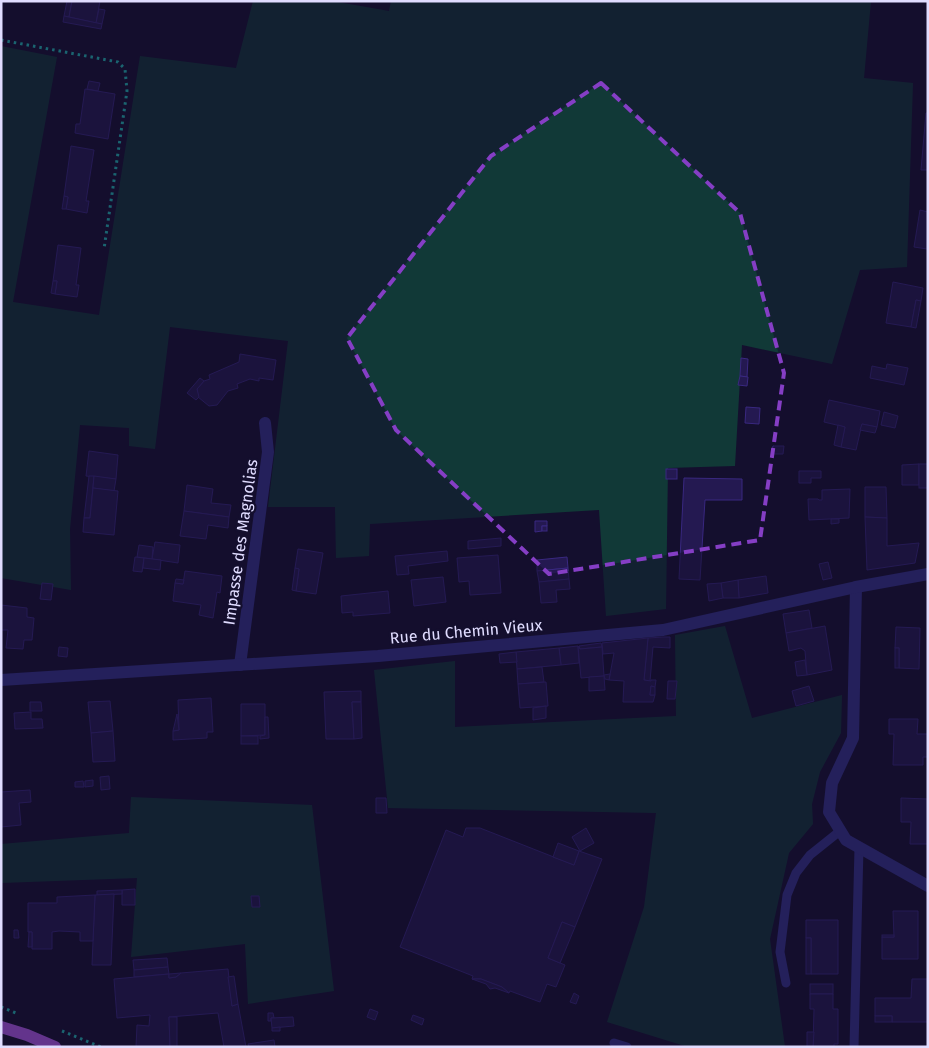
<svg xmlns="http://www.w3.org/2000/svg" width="929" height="1048" font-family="'Fira Sans',sans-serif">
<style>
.green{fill:#113937}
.building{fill:#241951;stroke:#392880}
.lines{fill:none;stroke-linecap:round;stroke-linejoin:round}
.path{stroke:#23ccc1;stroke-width:3;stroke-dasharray:2.5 4;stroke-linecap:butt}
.service{stroke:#383592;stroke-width:9}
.minor{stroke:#383592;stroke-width:12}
.primary{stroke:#c463ff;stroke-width:12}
.marked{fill:none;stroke:#853ec5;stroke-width:4;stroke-dasharray:10 6;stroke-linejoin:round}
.labels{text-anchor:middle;stroke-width:4.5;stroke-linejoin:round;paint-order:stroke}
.street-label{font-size:16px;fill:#e0dcff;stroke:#140f2e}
</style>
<rect width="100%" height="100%" fill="#140f2e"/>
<g class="green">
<path d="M 253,1 L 332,1 L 389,11 L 391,1 L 871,1 L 864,78 L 913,83 L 907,267 L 860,270 L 832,364 L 742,345 L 735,466 L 668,468 L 666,609 L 606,616 L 599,510 L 370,524 L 369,556 L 336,558 L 335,507 L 268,507 L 288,341 L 170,327 L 155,449 L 129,446 L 129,428 L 80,425 L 70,529 L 71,590 L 1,578 L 1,46 L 57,57 L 13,302 L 99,315 L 140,56 L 236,68 Z"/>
<path d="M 725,626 L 752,718 L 842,695 L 841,733 L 820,772 L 812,804 L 813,824 L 789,853 L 770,939 L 785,1047 L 688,1047 L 607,1022 L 644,907 L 656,813 L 388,808 L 374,670 L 455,661 L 455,727 L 676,716 L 675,635 Z"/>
<path d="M 131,797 L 312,805 L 334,991 L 248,1004 L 245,944 L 131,957 L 137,878 L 1,883 L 1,844 L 129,833 Z"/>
</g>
<g class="building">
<path d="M 67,1 L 72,1 L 69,17 L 64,16 Z"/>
<path d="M 72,1 L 100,1 L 96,23 L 69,17 Z"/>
<path d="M 99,9 L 105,10 L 102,24 L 96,23 Z"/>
<path d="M 64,16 L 102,24 L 101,29 L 63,22 Z"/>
<path d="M 89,81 L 100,83 L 98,91 L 87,89 Z"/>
<path d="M 85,89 L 115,94 L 108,139 L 75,133 L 76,124 L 80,124 Z"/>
<path d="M 926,113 L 928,113 L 928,170 L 921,170 Z"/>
<path d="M 71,146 L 94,150 L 86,201 L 89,201 L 87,213 L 66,209 L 68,197 L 64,196 Z"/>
<path d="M 64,196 L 68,197 L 66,209 L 62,209 Z"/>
<path d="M 920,210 L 928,212 L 927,249 L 914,247 Z"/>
<path d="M 58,245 L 81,248 L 76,285 L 79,285 L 77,297 L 55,294 L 57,281 L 53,281 Z"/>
<path d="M 53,281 L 57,281 L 55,294 L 51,293 Z"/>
<path d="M 893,282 L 923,288 L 921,301 L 916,300 L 911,327 L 886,323 Z"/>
<path d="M 916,300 L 921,301 L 916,328 L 911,327 Z"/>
<path d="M 240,354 L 276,360 L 273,380 L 259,378 L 259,381 L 250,379 L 237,384 L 238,388 L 228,391 L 217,405 L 209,406 L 198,397 L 197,389 L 204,381 L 210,379 L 209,375 L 239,362 Z"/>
<path d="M 741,358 L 748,359 L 747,377 L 740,376 Z"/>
<path d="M 887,364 L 908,368 L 904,385 L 870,378 L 872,366 L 886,369 Z"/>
<path d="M 740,376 L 748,377 L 747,386 L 738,385 Z"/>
<path d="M 200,378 L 204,381 L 197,389 L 199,397 L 196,400 L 187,393 Z"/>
<path d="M 829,400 L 880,411 L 877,427 L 862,424 L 856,450 L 841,447 L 845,427 L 824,422 Z"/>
<path d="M 746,407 L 760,408 L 759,424 L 745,423 Z"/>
<path d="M 884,412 L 898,416 L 895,428 L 881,425 Z"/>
<path d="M 862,424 L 877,427 L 875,433 L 860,430 Z"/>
<path d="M 838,425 L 845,427 L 841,447 L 834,445 Z"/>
<path d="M 773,446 L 784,446 L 783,454 L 772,454 Z"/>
<path d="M 89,451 L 118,455 L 116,479 L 86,476 Z"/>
<path d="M 919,464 L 919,485 L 902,485 L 902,465 Z"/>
<rect x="919" y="464" width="9" height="24"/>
<rect x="666" y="469" width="11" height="10"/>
<path d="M 799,471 L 821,471 L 821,478 L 811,478 L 811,483 L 799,483 Z"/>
<path d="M 89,476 L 94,476 L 90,518 L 84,518 Z"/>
<path d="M 94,476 L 116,479 L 114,491 L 93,488 Z"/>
<path d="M 684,478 L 742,479 L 742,500 L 705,500 L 700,580 L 679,579 Z"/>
<path d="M 187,485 L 213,489 L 211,503 L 231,505 L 229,517 L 184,511 Z"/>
<path d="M 865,487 L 886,487 L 887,518 L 865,517 Z"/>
<path d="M 93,488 L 118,491 L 114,535 L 83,532 L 84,518 L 90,518 Z"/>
<path d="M 850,489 L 849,518 L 809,520 L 808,499 L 818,499 L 819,500 L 822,500 L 822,490 Z"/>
<path d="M 184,511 L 229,517 L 228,528 L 208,525 L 206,539 L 180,536 Z"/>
<path d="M 865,517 L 887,518 L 887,546 L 919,543 L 915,563 L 867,570 Z"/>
<path d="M 831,519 L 839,519 L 839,523 L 831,524 Z"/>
<path d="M 535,521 L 547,521 L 547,526 L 542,526 L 542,531 L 535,532 Z"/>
<rect x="542" y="526" width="5" height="5"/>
<path d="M 501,538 L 501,546 L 468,549 L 468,541 Z"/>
<path d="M 155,542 L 180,545 L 178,563 L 152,559 Z"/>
<path d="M 139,545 L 153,547 L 152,559 L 137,557 Z"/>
<path d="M 298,549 L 323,553 L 316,594 L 296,591 L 299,569 L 295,568 Z"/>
<path d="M 447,551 L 448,561 L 408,566 L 409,574 L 397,575 L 395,556 Z"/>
<path d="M 498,555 L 501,593 L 470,595 L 469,581 L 459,582 L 457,558 Z"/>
<path d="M 135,557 L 144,558 L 142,572 L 133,571 Z"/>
<path d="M 567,557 L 568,568 L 537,571 L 537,560 Z"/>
<path d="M 144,558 L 161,560 L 160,570 L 143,568 Z"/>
<path d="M 828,562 L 832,578 L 823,580 L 819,564 Z"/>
<path d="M 295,568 L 299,569 L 296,591 L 292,590 Z"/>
<path d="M 568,568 L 569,579 L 539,582 L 537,571 Z"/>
<path d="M 185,571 L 222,576 L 220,593 L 217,592 L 213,618 L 199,615 L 201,605 L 173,601 L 175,583 L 183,584 Z"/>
<path d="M 766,576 L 768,593 L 739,598 L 738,580 Z"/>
<path d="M 443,577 L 446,602 L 414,606 L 411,580 Z"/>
<path d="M 176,579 L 184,580 L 183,584 L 175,583 Z"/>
<path d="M 569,579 L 570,589 L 556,590 L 557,602 L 541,603 L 539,582 Z"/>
<path d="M 738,580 L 739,598 L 723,598 L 721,583 Z"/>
<path d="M 42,583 L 53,584 L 51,600 L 40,599 Z"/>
<path d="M 721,583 L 723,598 L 709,601 L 707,584 Z"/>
<path d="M 388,591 L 390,613 L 353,616 L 353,612 L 342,613 L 341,596 Z"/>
<path d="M 1,605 L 27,608 L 27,617 L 34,618 L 32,640 L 24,640 L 23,649 L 6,648 L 8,630 L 1,630 Z"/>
<path d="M 809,610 L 812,628 L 786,633 L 783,614 Z"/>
<path d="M 825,626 L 832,670 L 807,675 L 805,651 L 801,648 L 789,651 L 786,633 Z"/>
<path d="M 896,627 L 920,628 L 919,669 L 899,668 L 899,648 L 895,648 Z"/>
<path d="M 663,637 L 670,637 L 670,648 L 653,647 L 650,681 L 644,680 L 648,638 Z"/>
<path d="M 648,638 L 644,680 L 651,681 L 651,680 L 656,680 L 655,687 L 651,686 L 650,695 L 655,695 L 653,702 L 623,702 L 624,681 L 609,680 L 614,653 L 603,654 L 602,643 Z"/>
<path d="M 601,643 L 602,647 L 580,649 L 579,646 Z"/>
<path d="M 578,646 L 579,663 L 561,665 L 559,648 Z"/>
<path d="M 578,646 L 580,649 L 602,647 L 604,676 L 581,678 Z"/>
<path d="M 59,647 L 68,648 L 67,657 L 58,656 Z"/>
<path d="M 559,648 L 561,665 L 517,669 L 516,652 Z"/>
<rect x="895" y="648" width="4" height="20"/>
<path d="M 516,652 L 517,662 L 500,663 L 499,654 Z"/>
<path d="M 805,660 L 807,675 L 797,676 L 795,662 Z"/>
<path d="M 542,667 L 544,682 L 518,684 L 517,669 Z"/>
<path d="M 610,674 L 609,680 L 605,679 L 604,675 Z"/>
<path d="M 604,676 L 605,690 L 589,691 L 589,677 Z"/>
<path d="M 668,681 L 677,681 L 675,699 L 667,699 Z"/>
<path d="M 546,682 L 548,706 L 520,708 L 518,684 Z"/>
<path d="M 651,686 L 655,687 L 655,695 L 650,695 Z"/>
<path d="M 809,686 L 814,701 L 796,706 L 792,691 Z"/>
<path d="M 361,691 L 361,702 L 352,702 L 354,739 L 326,739 L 324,692 Z"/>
<path d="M 211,698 L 213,732 L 207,732 L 207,738 L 173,740 L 173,731 L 179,730 L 178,700 Z"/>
<path d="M 110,701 L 113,731 L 91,733 L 88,702 Z"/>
<path d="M 30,702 L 41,702 L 42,711 L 30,711 Z"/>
<path d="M 352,702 L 361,702 L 362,738 L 354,739 Z"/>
<path d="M 241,704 L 265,704 L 265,735 L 241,736 Z"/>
<path d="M 546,706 L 546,718 L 533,720 L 533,708 Z"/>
<path d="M 31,712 L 31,719 L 42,719 L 43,728 L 15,729 L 14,713 Z"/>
<path d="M 177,714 L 179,730 L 173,731 Z"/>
<path d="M 265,717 L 268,717 L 269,738 L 260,739 L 260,736 L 265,735 Z"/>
<path d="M 889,719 L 918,719 L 917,734 L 928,734 L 928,757 L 923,757 L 923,765 L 893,765 L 894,734 L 889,734 Z"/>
<path d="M 113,731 L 115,761 L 93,762 L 91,733 Z"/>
<rect x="241" y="736" width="17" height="8"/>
<path d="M 109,776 L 110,789 L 101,790 L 100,777 Z"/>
<path d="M 93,780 L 93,786 L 85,787 L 85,781 Z"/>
<path d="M 83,781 L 84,787 L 75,787 L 75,782 Z"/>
<path d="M 30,790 L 31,802 L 19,803 L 21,825 L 1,827 L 1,792 Z"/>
<path d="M 376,798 L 386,798 L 387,813 L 376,813 Z"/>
<path d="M 901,798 L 928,799 L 928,844 L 910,844 L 911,822 L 901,822 Z"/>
<path d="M 466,828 L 480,828 L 574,865 L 579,851 L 602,859 L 575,927 L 562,922 L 548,958 L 565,965 L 556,987 L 547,984 L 540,1002 L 510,991 L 509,993 L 502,987 L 481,979 L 472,979 L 473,976 L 400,947 L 446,830 L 463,837 Z"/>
<path d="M 586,828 L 594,843 L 580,851 L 572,837 Z"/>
<path d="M 558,843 L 579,851 L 574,865 L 553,857 Z"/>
<path d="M 135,889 L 135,905 L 122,905 L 122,890 Z"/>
<path d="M 122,890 L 122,894 L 97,895 L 97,891 Z"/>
<path d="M 114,894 L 111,965 L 92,965 L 95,895 Z"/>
<path d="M 95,895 L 93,941 L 80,941 L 80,932 L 59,931 L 52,932 L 52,949 L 32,949 L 32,932 L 28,932 L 28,903 L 57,903 L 57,897 Z"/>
<path d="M 251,896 L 259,896 L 260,907 L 252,907 Z"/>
<path d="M 893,911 L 918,911 L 918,959 L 882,959 L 882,937 L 894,937 Z"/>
<path d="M 806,920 L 838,920 L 838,974 L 811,974 L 811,938 L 806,938 Z"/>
<path d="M 562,922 L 575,927 L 560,963 L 548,958 Z"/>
<path d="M 14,930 L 18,930 L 19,938 L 14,938 Z"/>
<path d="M 29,932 L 32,932 L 32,947 L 28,947 Z"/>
<rect x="882" y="935" width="12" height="2"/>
<rect x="806" y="938" width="5" height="36"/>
<path d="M 167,958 L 168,967 L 134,970 L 133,960 Z"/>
<path d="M 168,967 L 169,974 L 134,977 L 134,970 Z"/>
<path d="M 228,969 L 232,1006 L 238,1004 L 246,1047 L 224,1047 L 218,1013 L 169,1017 L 170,1047 L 136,1047 L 137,1025 L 149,1026 L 150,1015 L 117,1018 L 114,979 L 169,974 L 169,978 L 176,977 L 181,973 Z"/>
<path d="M 181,973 L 176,977 L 169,978 L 169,974 Z"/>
<path d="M 234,976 L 238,1004 L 232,1006 L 228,977 Z"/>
<path d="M 472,979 L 481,979 L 502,987 L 509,993 L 495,988 L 490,989 L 486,984 Z"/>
<path d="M 912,979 L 928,979 L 928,1022 L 892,1022 L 892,1016 L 875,1016 L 875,998 L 911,998 Z"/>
<rect x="810" y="984" width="23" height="10"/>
<path d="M 574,993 L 579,996 L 576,1004 L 570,1002 Z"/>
<path d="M 810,994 L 833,994 L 833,1009 L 838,1009 L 838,1044 L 834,1044 L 834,1047 L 813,1047 L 814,1009 L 810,1009 Z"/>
<path d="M 370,1009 L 378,1012 L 375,1020 L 367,1017 Z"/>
<path d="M 268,1013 L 273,1013 L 274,1018 L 271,1018 L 271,1021 L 268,1021 Z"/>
<path d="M 413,1015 L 424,1019 L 422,1025 L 411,1020 Z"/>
<rect x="875" y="1016" width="17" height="6"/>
<path d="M 169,1017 L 177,1017 L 177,1047 L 170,1047 Z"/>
<path d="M 293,1017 L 294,1026 L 272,1028 L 271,1018 Z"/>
<path d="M 280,1027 L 280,1031 L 272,1031 L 272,1028 Z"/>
<path d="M 807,1032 L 814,1032 L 813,1047 L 807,1047 Z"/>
<path d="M 274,1040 L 275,1047 L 249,1047 L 248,1044 Z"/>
</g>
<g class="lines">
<g class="path">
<path d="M 1,40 L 118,62 L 125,69 L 127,91 L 104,249"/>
<path d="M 1,1007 L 16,1013"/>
<path d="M 62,1031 L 101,1047"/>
</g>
<g class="service">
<path d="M 786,983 L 780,952 L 787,895 L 796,873 L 810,855 L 840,831"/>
<path d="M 614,1043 L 627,1047"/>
<path d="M 854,1047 L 859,848"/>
</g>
<g class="minor">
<path d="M 856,587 L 853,738 L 832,783 L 829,812 L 846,840 L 928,886"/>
<path d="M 240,665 L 268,452 L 265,423"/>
<path d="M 1,680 L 378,656 L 663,630 L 856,587 L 928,574"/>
</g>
<path class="primary" d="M 1,1027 L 27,1035 L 55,1047"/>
</g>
<path d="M0 0H929V1048H0ZM 601,83 L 740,213 L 784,373 L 760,540 L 549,574 L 396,430 L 347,338 L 491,156 Z" fill="#140f2e" fill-opacity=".55" fill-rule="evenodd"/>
<path class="marked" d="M 601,83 L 740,213 L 784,373 L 760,540 L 549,574 L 396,430 L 347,338 L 491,156 Z"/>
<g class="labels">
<g class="street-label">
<text transform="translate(240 542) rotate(-82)" y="6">Impasse des Magnolias</text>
<text transform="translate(466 631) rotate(-5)" y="6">Rue du Chemin Vieux</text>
</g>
</g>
<rect width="929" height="1048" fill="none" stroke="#e0dcff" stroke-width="5"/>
</svg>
